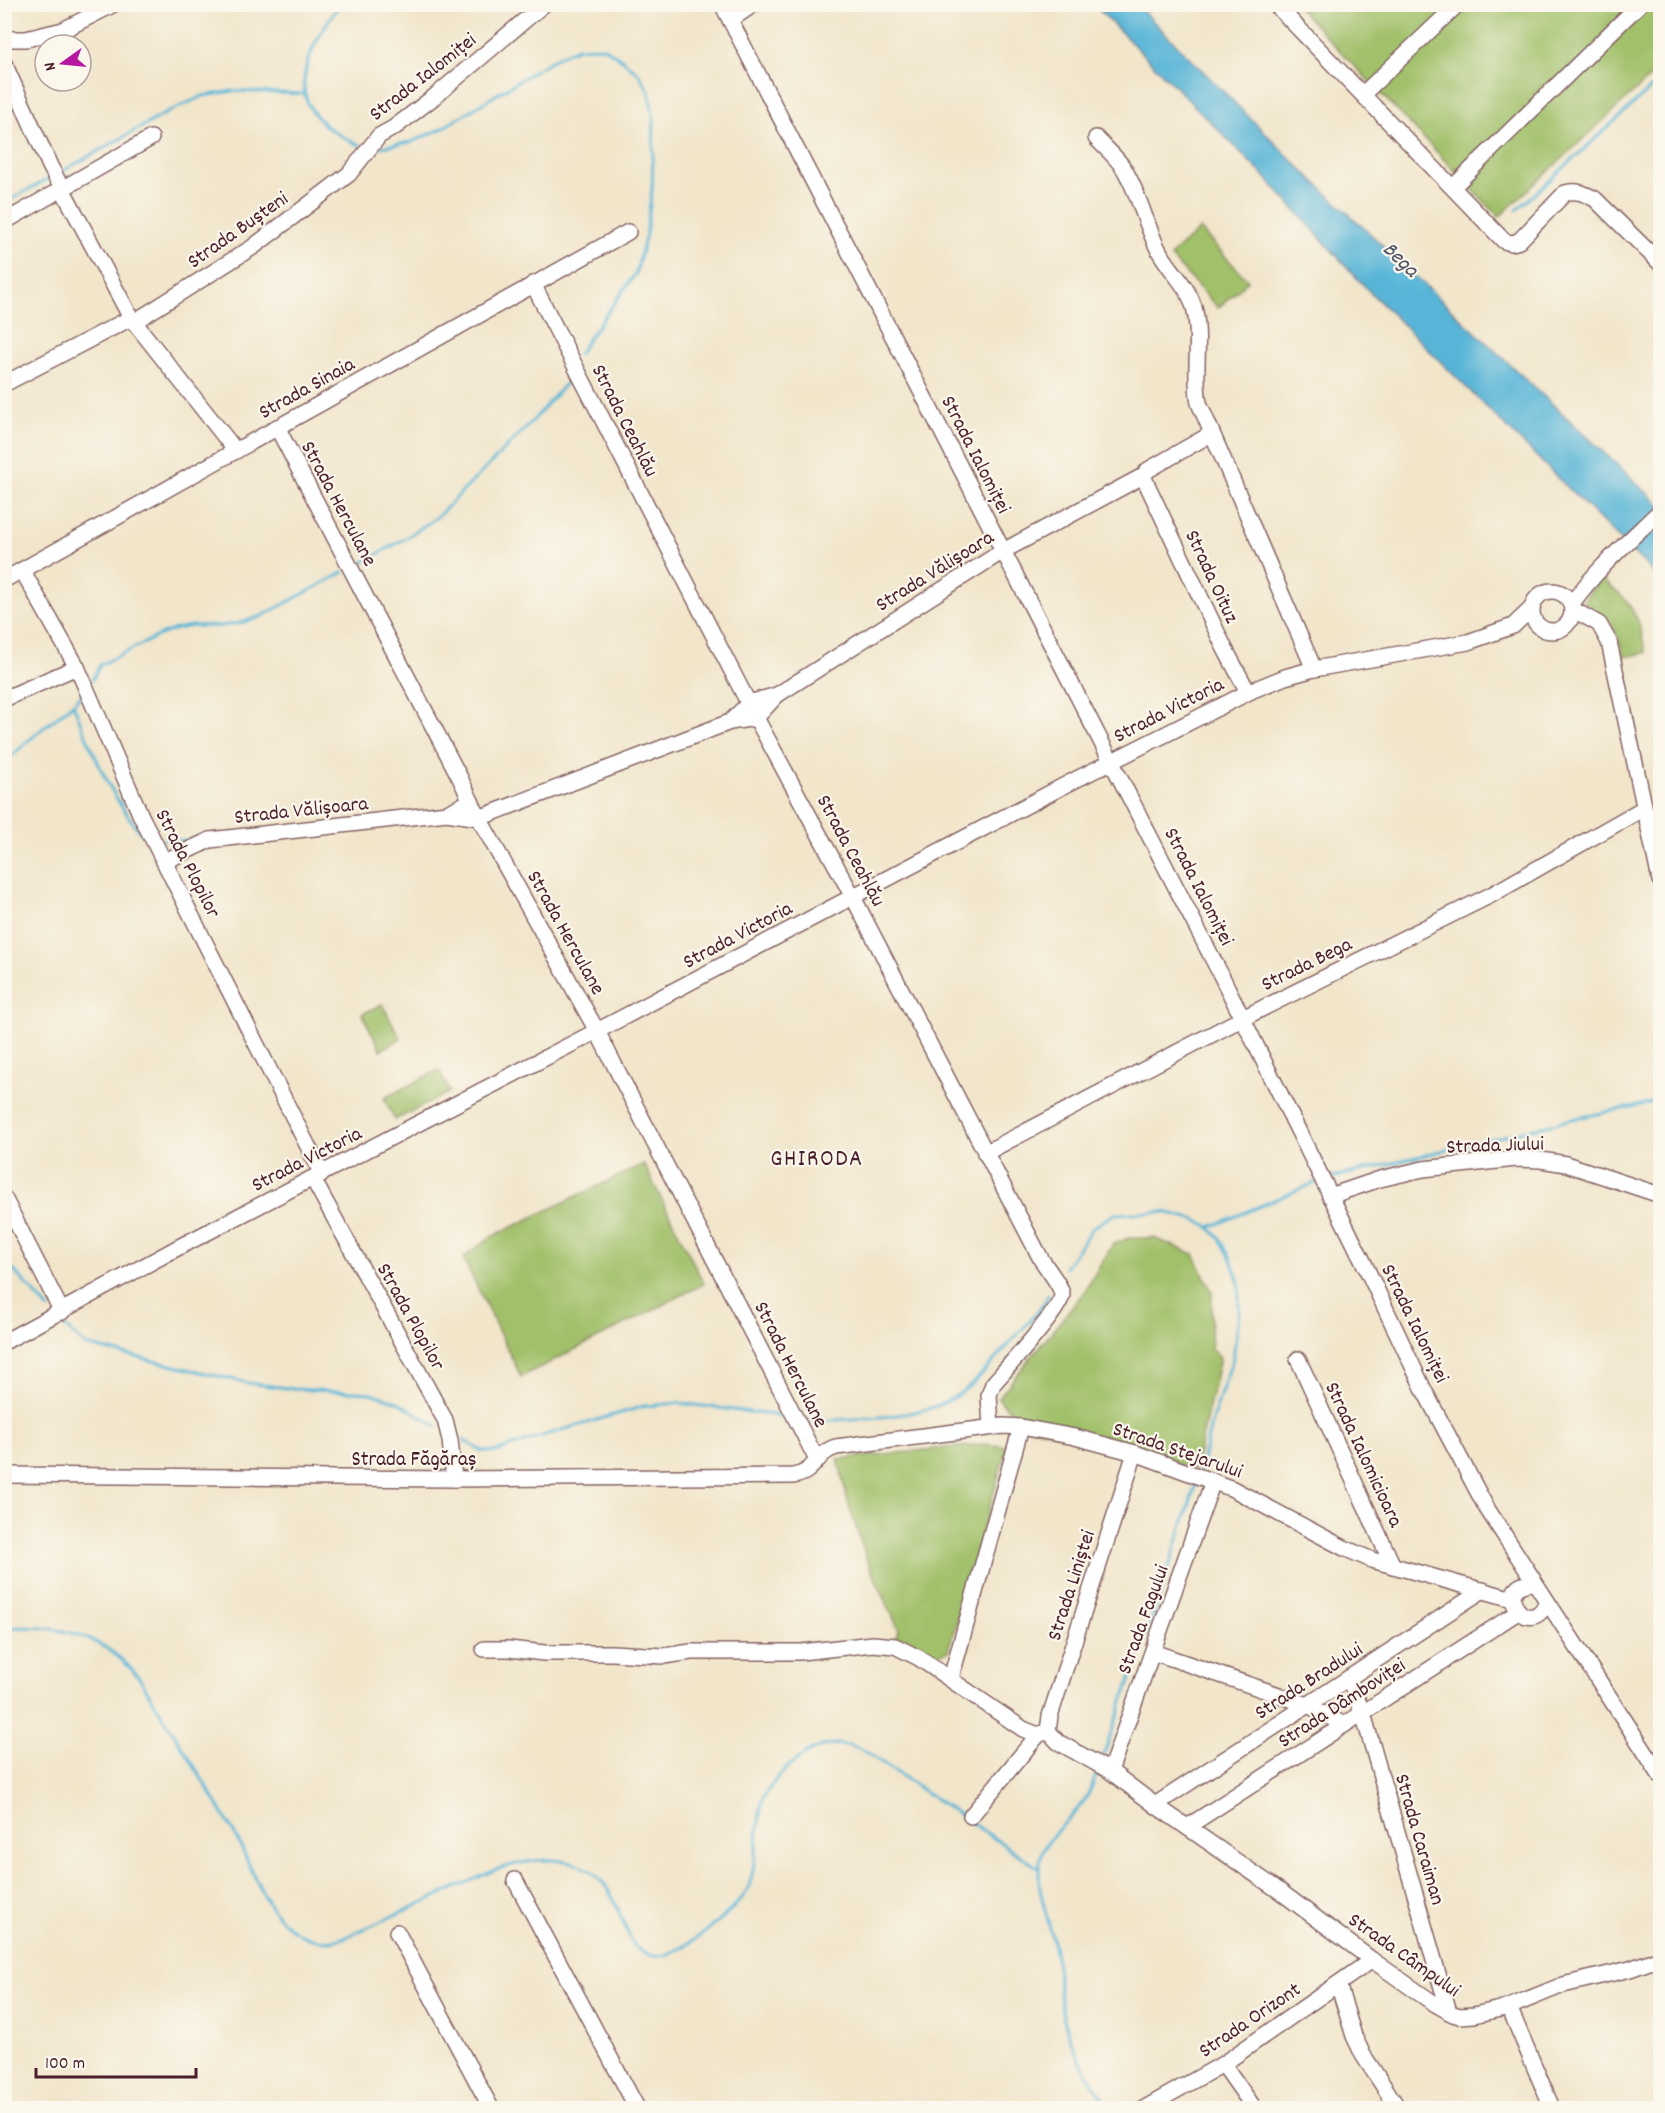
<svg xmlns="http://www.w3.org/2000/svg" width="1665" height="2113" font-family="Dekko,sans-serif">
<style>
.green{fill:#a0c069;stroke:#75704a;stroke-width:1.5}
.water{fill:#59b5d7;stroke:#526a81;stroke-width:1.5}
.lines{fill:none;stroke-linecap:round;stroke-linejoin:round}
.stream{stroke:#59b5d7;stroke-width:3}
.minor-casing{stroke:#846463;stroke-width:18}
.minor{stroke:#fff;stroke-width:15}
.labels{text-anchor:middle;stroke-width:4.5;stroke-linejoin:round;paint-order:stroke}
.street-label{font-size:21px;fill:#4a1f2b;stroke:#fbf7ec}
.water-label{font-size:22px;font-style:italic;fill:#4f5467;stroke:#fbf7ec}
.quarter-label{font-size:24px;letter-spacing:1.5px;fill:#4a1f2b;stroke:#fbf7ec}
</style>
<rect width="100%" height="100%" fill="#fbf7ec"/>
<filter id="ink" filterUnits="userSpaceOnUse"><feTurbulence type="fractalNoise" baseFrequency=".0167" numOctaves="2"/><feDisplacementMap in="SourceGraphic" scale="12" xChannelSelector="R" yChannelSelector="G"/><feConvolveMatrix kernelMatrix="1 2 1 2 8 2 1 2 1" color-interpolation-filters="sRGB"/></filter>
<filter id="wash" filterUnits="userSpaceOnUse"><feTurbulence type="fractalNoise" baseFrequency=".008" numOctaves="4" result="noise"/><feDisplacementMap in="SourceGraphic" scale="24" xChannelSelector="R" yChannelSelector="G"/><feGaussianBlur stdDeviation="1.35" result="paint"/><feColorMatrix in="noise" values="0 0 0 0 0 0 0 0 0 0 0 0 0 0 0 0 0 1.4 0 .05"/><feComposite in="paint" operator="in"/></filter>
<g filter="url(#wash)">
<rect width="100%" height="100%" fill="#f1e5ca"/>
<g class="green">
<path d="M 1296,5 L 1660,5 L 1660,68 L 1499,217 Z"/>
<path d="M 1200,229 L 1248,281 L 1218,308 L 1170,256 Z"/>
<path d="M 1601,578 L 1627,601 L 1638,620 L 1646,653 L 1624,657 C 1615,623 1611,622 1583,601 Z"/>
<path d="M 382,1004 L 401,1039 L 381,1050 L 362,1014 Z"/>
<path d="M 439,1070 L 450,1092 L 395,1120 L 384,1098 Z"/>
<path d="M 644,1164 L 704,1284 L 521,1377 L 463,1258 L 489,1238 Z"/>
<path d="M 1129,1238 L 1154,1238 L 1194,1254 L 1212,1292 L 1211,1349 L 1220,1358 L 1195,1469 L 1013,1423 L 1012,1413 L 998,1398 L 1084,1292 L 1113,1244 Z"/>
<path d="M 985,1444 L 1007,1447 L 948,1651 L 932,1655 L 894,1639 L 899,1630 L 868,1563 L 849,1506 L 838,1459 Z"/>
</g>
<path class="water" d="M 1094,5 L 1137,5 L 1303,171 L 1660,505 L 1660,579 L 1367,289 L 1265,177 Z"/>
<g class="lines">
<g class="stream">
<path d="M 340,4 C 298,62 279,112 360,145"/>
<path d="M 381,147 L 411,142 L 441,129 L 557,57 L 578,48 L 603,47 L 620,58 L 638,73 L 649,91 L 654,121 L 652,189 L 646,234 L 636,273 L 586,342 L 578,355"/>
<path d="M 59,173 L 172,110 L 203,96 L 233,91 L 304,94"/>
<path d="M 4,203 L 50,178"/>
<path d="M 1517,210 L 1660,80"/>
<path d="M 362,563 L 406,538 L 437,517 L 529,425 L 566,383"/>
<path d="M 92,680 L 100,665 L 160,635 L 176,629 L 192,626 L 221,626 L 240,623 L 260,617 L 344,572"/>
<path d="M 73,704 C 92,750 110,797 142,834"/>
<path d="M 4,763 L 36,734 L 73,704 L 83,693"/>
<path d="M 164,840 L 193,841"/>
<path d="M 1327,1179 L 1568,1120 L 1660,1101"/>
<path d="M 1210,1227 L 1317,1182"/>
<path d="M 4,1260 L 49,1309"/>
<path d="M 1065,1268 L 1093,1227 L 1115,1214 L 1164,1212 L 1193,1219 L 1209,1227 L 1221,1240 L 1231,1259 L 1239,1283 L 1239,1314 L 1233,1358 L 1212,1420 L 1200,1472"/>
<path d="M 61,1323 L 85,1345 L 248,1383 L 294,1389 L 371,1393 L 398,1402 L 438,1427"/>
<path d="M 810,1421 C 848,1419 921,1419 953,1398 C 974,1385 990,1365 1006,1347 C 1021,1330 1039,1314 1049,1294"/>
<path d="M 463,1440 L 482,1451 L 495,1452 L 545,1435 L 645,1406 L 679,1403 L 781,1416"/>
<path d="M 4,1628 C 59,1624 105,1635 140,1679 C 171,1731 206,1782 235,1835 C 250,1862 262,1905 287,1925 C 304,1940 325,1945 346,1937 L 495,1870 C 529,1859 579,1850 604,1884 C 618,1902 623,1927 635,1947 C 643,1953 650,1957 660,1956 C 682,1954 743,1906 749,1886 C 758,1858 756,1827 763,1798 C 783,1765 822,1730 863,1750 L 1040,1869"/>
<path d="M 1104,1754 L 1151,1622 L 1197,1481"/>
<path d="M 1097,1773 C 1093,1784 1089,1796 1081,1805 C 1069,1821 1051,1833 1043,1851 C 1031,1883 1049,1915 1054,1946 C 1060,1976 1058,2007 1069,2036 C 1079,2063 1094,2085 1109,2108"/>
</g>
</g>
</g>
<g filter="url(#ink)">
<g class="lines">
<g class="minor-casing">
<g id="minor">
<path d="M 722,4 L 1220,973 L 1361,1257 L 1425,1392 L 1486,1507 L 1660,1775"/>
<path d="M 1275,4 L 1504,241 L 1512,243 L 1519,241 L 1565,193 C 1578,190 1583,193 1595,199 L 1660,263"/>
<path d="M 730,20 L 754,4"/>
<path d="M 4,39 L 26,39 L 63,30 L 114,4"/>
<path d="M 4,63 L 50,166 L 131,318 L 236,451"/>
<path d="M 1363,94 L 1458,4"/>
<path d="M 1096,138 C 1105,148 1117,157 1124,169 C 1139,193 1145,223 1158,249 C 1169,270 1187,284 1194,307 C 1202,339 1193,372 1199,403 L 1314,669"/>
<path d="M 1453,187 L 1640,4"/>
<path d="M 4,222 L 151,138"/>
<path d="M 533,284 L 755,716 L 853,897 L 1041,1259 C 1046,1267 1062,1287 1062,1295 C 1061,1309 1005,1370 993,1384 L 989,1395 L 991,1427"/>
<path d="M 134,322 L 253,247 L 349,174 L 379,136 L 395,127 L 434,97 L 544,4"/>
<path d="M 4,384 L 131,318"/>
<path d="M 277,427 L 460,778 L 479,818 L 597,1031 L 817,1460"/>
<path d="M 1143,476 L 1225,649 L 1248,692"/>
<path d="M 22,570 L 77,667 L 141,816 L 322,1174"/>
<path d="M 4,580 L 628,232"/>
<circle cx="1552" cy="611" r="20"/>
<path d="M 1571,605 C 1596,569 1629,541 1660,511"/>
<path d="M 1572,609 L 1599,624 L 1609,642 L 1660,880"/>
<path d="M 777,695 L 1003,551 L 1143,476 L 1148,470 L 1211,434"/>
<path d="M 4,699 L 77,667"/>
<path d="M 471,801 L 447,813 L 479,818 L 730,722 L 756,718 L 777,695 L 749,703 L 730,722"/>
<path d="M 165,861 L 210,840 L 447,813"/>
<path d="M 985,1153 L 1243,1018 L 1491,895 L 1644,808"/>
<path d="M 313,1179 L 445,1420 L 450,1440 L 454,1479"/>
<path d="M 1330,1196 L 1380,1179 L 1423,1169 L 1516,1159 L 1541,1160 L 1566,1164 L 1660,1195"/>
<path d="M 4,1198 L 62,1312"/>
<path d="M 4,1342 L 179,1247 L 597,1031 L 1073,781 L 1253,690 L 1285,677 L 1314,669 L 1468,642 L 1513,626 L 1532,608"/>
<path d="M 1298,1359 L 1393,1566"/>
<path d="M 4,1475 L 454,1479 L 793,1476 C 816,1473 815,1453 836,1447 L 1003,1426 L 1021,1427 L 1075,1437 L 1135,1453 L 1233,1489 L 1344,1548 L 1372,1560 L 1513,1599"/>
<path d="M 1534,1583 C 1489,1584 1528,1643 1547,1602"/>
<path d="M 484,1649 L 509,1649 L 544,1653 L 612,1653 L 664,1656 L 691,1652 L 801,1652 L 873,1644 L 895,1646 L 919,1658 L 1023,1729 L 1038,1735 L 1048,1731"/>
<path d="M 1153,1652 L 1308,1705 L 1344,1725"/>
<path d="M 951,1678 L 1021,1427"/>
<path d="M 1349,1678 L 1364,1717 L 1449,2012"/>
<path d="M 1048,1731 L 1058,1742 L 1110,1771 L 1155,1805 L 1281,1892 L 1372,1960 L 1432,2002 L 1453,2014 L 1460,2016 L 1474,2015 L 1509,2007 L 1563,1985 L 1630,1969 L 1660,1958"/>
<path d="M 1048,1731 L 1050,1716 L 1135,1453"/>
<path d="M 1110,1771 L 1213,1481"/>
<path d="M 1155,1805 L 1483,1590"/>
<path d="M 971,1816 L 1038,1735"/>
<path d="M 1187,1827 L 1518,1612"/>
<path d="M 515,1880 L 637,2108"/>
<path d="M 397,1932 L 491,2108"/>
<path d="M 1338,1984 L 1354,2036 L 1363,2055 L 1398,2108"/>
<path d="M 1509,2007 L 1552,2108"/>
<path d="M 1223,2064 L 1254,2108"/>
<path d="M 1145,2108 L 1223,2064 L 1372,1960"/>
</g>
</g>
<use href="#minor" class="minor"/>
</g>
</g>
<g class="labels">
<g class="street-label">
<text transform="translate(422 76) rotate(-38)" y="7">Strada Ialomiței</text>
<text transform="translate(237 229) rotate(-35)" y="7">Strada Bușteni</text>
<text transform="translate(306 387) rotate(-29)" y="7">Strada Sinaia</text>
<text transform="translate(626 420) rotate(63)" y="7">Strada Ceahlău</text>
<text transform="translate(977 454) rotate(63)" y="7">Strada Ialomiței</text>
<text transform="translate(340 503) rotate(62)" y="7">Strada Herculane</text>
<text transform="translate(934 570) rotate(-32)" y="7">Strada Vălișoara</text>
<text transform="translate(1213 576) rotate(65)" y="7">Strada Oituz</text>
<text transform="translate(1168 709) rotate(-27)" y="7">Strada Victoria</text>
<text transform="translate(301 809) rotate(-6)" y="7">Strada Vălișoara</text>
<text transform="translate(852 850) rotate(62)" y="7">Strada Ceahlău</text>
<text transform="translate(189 863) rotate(63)" y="7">Strada Plopilor</text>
<text transform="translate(1200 886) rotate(63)" y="7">Strada Ialomiței</text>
<text transform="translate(567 932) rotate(61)" y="7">Strada Herculane</text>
<text transform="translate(737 934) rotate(-28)" y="7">Strada Victoria</text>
<text transform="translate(1306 963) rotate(-26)" y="7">Strada Bega</text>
<text transform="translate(1495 1144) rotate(-2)" y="7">Strada Jiului</text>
<text transform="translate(306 1158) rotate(-27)" y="7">Strada Victoria</text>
<text transform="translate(412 1316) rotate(61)" y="7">Strada Plopilor</text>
<text transform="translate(1416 1323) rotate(64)" y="7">Strada Ialomiței</text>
<text transform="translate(792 1364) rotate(63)" y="7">Strada Herculane</text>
<text transform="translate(1178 1449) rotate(19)" y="7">Strada Stejarului</text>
<text transform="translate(1365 1454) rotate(65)" y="7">Strada Ialomicioara</text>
<text x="414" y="1465">Strada Făgăraș</text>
<text transform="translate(1070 1585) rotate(-72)" y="7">Strada Liniștei</text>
<text transform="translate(1142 1619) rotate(-70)" y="7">Strada Fagului</text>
<text transform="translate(1308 1680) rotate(-33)" y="7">Strada Bradului</text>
<text transform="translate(1341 1702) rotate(-33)" y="7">Strada Dâmboviței</text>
<text transform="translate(1421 1839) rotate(74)" y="7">Strada Caraiman</text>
<text transform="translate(1405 1954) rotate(35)" y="7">Strada Câmpului</text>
<text transform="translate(1249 2019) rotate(-34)" y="7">Strada Orizont</text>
</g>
<g class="water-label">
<text transform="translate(1402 258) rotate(44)" y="8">Bega</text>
</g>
<g class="quarter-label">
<text x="817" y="1165">GHIRODA</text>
</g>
</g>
<rect width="1665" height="2113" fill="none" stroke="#fbf7ec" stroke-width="24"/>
<g transform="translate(63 63) rotate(255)"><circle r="28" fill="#fbf7ec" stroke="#b4a19f" stroke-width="1.5"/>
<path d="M0-4.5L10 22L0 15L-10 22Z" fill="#b5179e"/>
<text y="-9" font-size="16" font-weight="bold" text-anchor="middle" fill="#4a1f2b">N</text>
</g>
<path d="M36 2068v9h160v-9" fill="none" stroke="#4a1f2b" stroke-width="3"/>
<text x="45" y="2068" font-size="18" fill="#4a1f2b" stroke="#fbf7ec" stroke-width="4.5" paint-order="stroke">100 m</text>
</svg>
